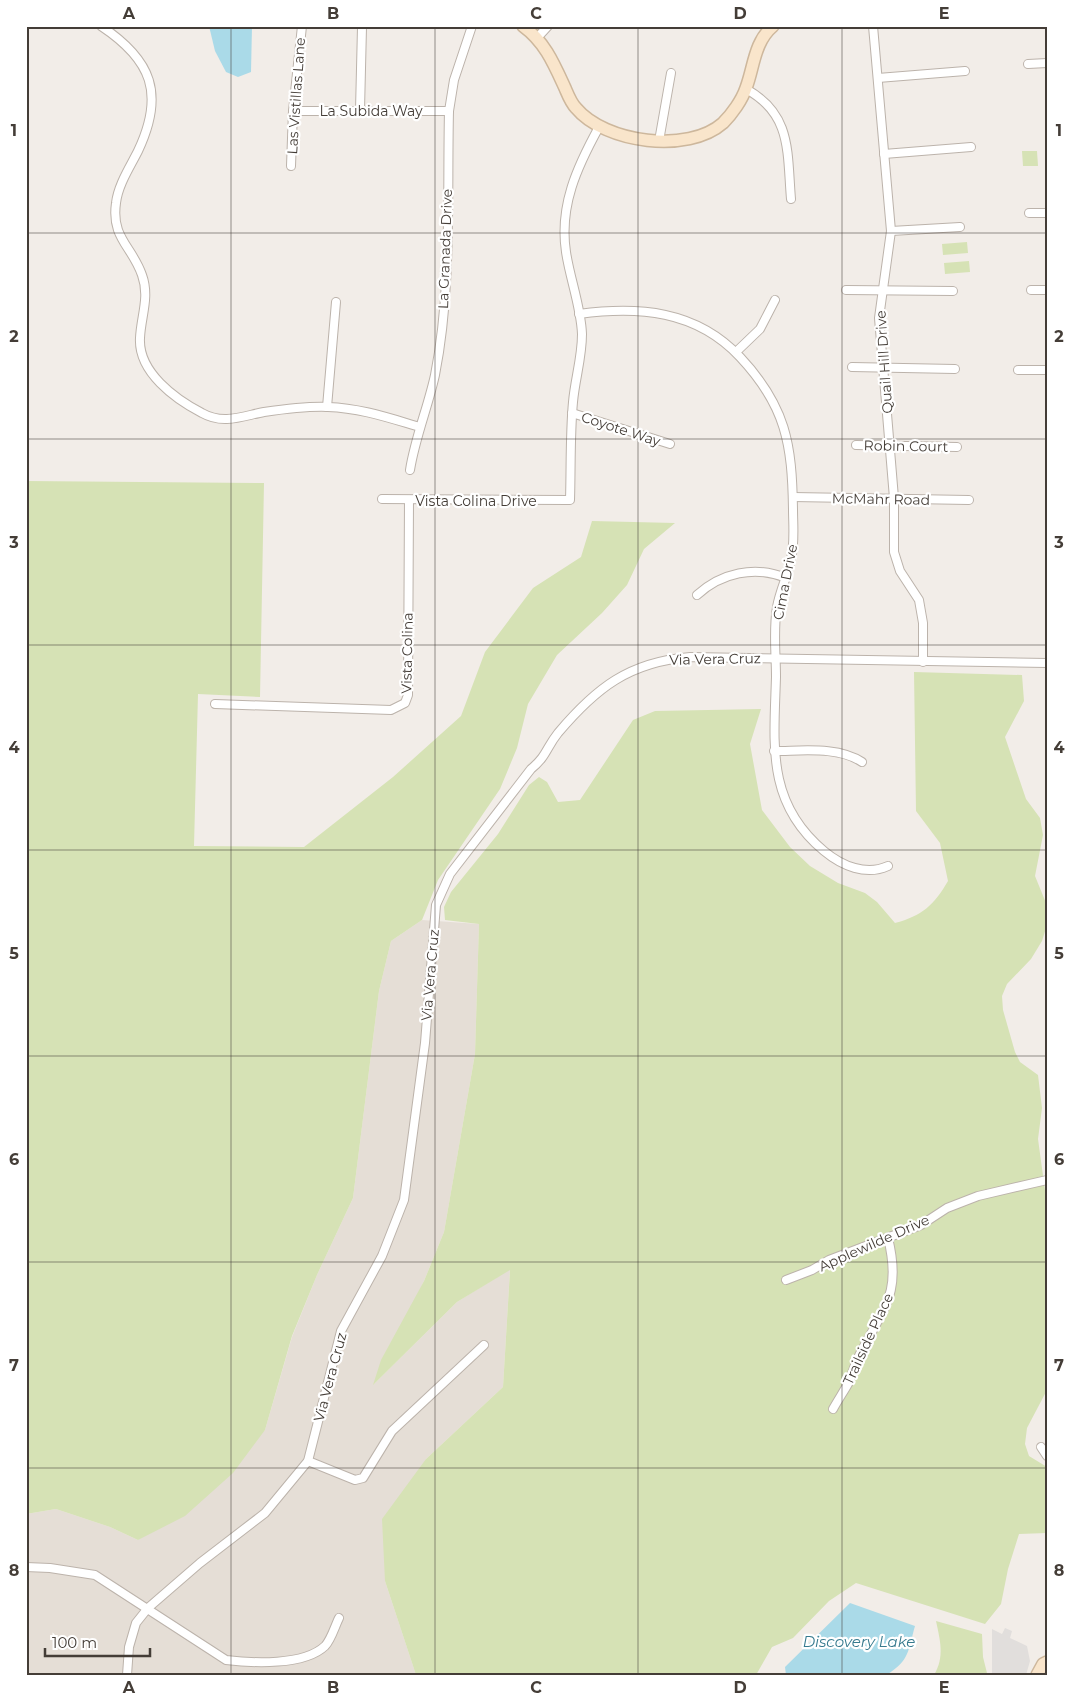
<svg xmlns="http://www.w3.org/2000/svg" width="1073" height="1701" font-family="Montserrat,sans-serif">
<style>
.residential{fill:#e5ded6}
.green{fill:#d6e2b5}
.parking{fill:#e1dedc}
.water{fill:#aadae8}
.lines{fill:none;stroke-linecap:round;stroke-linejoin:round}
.street-casing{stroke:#bcb3ab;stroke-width:10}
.secondary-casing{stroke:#cdb79c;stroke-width:14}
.street{stroke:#fff;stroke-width:8}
.secondary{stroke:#f9e5cb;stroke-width:11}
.grid{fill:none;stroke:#443d37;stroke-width:1;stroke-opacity:0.55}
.labels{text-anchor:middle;stroke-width:4.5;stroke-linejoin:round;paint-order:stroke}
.street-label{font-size:14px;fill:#443d37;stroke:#fff}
.water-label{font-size:15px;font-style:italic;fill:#367a8e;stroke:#fff}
.neatline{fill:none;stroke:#443d37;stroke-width:2}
.grid-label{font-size:16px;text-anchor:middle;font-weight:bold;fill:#443d37}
</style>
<rect width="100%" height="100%" fill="#f2ede8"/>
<path class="residential" d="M 422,920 L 479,924 L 475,1054 L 444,1232 L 424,1281 L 374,1384 L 457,1302 L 510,1269 L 503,1387 L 426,1459 L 385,1581 L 416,1675 L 26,1675 L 26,1514 L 56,1509 L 110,1527 L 138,1540 L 265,1430 L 292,1337 L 317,1275 L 353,1198 L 379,991 L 391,941 Z"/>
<g class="green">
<path d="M 1022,151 L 1037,151 L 1038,166 L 1023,166 Z"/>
<path d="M 967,242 L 968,253 L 943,255 L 942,244 Z"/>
<path d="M 969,261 L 970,272 L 945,274 L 944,263 Z"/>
<path d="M 26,481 L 264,483 L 260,697 L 198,694 L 194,846 L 304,847 L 393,777 L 461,716 L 485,652 L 533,588 L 581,557 L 592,521 L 675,523 L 644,549 L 627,585 L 602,613 L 557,655 L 528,704 L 517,748 L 500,789 L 438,880 L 422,920 L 391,941 L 379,991 L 353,1198 L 317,1275 L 292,1336 L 265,1430 L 233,1473 L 185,1516 L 138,1540 L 110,1527 L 56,1509 L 26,1514 Z"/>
<path d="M 914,672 L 1022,675 L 1024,701 L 1005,737 L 1026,799 L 1040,818 L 1043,835 L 1035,876 L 1046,903 L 1047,925 L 1042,941 L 1031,959 L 1007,984 L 1002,996 L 1003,1010 L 1015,1052 L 1020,1062 L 1038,1075 L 1042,1108 L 1038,1139 L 1047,1205 L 1047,1390 L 1027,1428 L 1025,1444 L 1029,1456 L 1047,1467 L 1047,1533 L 1019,1534 L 1008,1569 L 1001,1604 L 985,1624 L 856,1583 L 829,1601 L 793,1638 L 772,1647 L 756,1675 L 416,1675 L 385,1581 L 382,1519 L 426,1459 L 503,1387 L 510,1270 L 457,1302 L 373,1385 L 381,1360 L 424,1281 L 444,1232 L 475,1054 L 479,924 L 445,920 L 444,907 L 451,892 L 498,834 L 529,785 L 539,777 L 547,782 L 558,802 L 580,800 L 633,720 L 655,711 L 761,709 L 750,744 L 762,810 L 790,847 L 810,866 L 838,883 L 865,893 L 877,902 L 895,923 C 922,916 934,905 948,881 L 940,843 L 916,811 Z"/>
<path d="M 936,1621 L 982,1634 L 983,1657 L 987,1673 L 934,1675 C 945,1657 940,1640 936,1621 Z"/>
</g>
<path class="parking" d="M 1005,1628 L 1012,1631 L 1010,1638 L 1027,1646 L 1030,1661 L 1026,1675 L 992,1675 L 992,1629 L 1002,1634 Z"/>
<g class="water">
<path d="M 209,26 L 252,26 L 251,72 L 238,77 L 226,72 L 215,51 Z"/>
<path d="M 850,1603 L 915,1626 C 908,1650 910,1661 886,1675 L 786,1675 L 785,1667 Z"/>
</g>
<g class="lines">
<g class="street-casing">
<g id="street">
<path d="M 101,26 C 152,60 165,94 138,151 C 130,167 118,185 116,203 C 111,238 132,246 142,275 C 150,297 141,316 140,338 C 138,372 175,399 202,413 C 223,425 243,416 264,412 C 285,409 307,406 328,407 C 360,408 389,418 420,427"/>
<path d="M 873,26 L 891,231 L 879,318 L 894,498 L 894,552 L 900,571 L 919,600 L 923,623 L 923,662"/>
<path d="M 537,38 L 548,26"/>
<path d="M 1028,64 L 1047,63"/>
<path d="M 878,78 L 965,71"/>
<path d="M 746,89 C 792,114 787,152 791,199"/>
<path d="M 360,110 L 362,27"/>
<path d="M 293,111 L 449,111"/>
<path d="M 659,141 L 671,73"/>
<path d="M 884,154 L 971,147"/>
<path d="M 291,166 L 293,111 L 302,26"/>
<path d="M 1029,213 L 1047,213"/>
<path d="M 891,231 L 960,227"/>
<path d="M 846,290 L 953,291"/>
<path d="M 1031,290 L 1047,290"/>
<path d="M 579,314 C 638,306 696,310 740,357 C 786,406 792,444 793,509 C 793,525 795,543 791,559 C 788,575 780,590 777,607 C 773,630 776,654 776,677 C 774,745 766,803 824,851 C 842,866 866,876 888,866"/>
<path d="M 736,352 L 760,329 L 775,300"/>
<path d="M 852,367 L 955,369"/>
<path d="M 1018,370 L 1047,370"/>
<path d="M 327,407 L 336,302"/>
<path d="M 572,413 L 670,444"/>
<path d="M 856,445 L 957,447"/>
<path d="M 410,470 C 415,438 428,407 435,375 C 452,289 447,198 449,111 L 454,80 L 472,26"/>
<path d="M 793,497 L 969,500"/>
<path d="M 382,499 L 570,500 C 571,468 570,434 573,402 C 575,379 582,358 582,334 C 581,307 570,279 566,252 C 559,206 577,167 599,127"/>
<path d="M 697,595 C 721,573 755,565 786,578"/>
<path d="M 215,704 L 391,710 L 405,703 L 408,695 L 409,500"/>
<path d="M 774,751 C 802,751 838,746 862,762"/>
<path d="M 786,1280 L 812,1270 L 829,1260 L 921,1225 L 947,1208 L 978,1196 L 1047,1180"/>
<path d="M 833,1409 C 838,1400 844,1391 849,1382 C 853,1371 856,1360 862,1350 C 886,1305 901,1291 888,1238"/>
<path d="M 1041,1447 L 1047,1456"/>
<path d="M 308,1461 L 355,1480 L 363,1478 L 392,1431 L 484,1345"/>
<path d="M 26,1567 L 50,1568 L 95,1575 L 226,1660 C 252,1663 304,1666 325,1646 C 331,1640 335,1626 339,1618"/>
<path d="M 127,1675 L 129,1647 L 136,1623 L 148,1608 L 200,1563 L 265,1513 L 308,1461 L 341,1331 L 382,1256 L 404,1200 L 425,1043 L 436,905 L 450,874 L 531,769 C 547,756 546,748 558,733 C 596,688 629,662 690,657 L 1047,663"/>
</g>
</g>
<g class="secondary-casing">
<g id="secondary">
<path d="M 523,26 C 545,42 554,64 565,88 C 568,95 571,103 576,108 C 605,143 688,154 723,123 C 732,114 742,100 746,88 C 754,67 754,42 773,26"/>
<path d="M 1037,1675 L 1043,1664 L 1047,1662"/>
</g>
</g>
<use href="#street" class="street"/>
<use href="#secondary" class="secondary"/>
</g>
<path class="grid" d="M 231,26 L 231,1675M 435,26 L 435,1675M 638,26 L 638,1675M 842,26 L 842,1675M 26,233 L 1047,233M 26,439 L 1047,439M 26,645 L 1047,645M 26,850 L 1047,850M 26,1056 L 1047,1056M 26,1262 L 1047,1262M 26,1468 L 1047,1468"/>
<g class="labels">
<g class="street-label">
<text transform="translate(296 96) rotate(-86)" y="5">Las Vistillas Lane</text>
<text x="371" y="116">La Subida Way</text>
<text transform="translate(445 249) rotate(-88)" y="5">La Granada Drive</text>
<text transform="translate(884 362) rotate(-94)" y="5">Quail Hill Drive</text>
<text transform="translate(621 429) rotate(18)" y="5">Coyote Way</text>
<text transform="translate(906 446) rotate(1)" y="5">Robin Court</text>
<text transform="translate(881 499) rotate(1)" y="5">McMahr Road</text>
<text x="476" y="506">Vista Colina Drive</text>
<text transform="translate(785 582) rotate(-79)" y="5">Cima Drive</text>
<text transform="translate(407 653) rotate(-89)" y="5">Vista Colina</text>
<text transform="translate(715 659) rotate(-1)" y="5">Via Vera Cruz</text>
<text transform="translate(430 975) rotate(-85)" y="5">Via Vera Cruz</text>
<text transform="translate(874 1243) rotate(-24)" y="5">Applewilde Drive</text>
<text transform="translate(868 1339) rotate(-65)" y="5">Trailside Place</text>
<text transform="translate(330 1377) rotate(-75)" y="5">Via Vera Cruz</text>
</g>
<g class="water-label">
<text x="859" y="1647">Discovery Lake</text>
</g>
</g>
<rect width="1073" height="1701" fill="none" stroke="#ffffff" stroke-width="55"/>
<path d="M45 1648v8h105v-8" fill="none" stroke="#443d37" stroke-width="2.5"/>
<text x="52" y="1648" font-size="15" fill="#443d37" stroke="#ffffff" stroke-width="4" paint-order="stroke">100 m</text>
<rect x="28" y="28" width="1018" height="1646" class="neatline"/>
<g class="grid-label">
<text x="129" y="19">A</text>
<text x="333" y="19">B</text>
<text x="536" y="19">C</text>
<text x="740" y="19">D</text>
<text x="944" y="19">E</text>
<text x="14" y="136">1</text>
<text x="1059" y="136">1</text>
<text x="14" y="342">2</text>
<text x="1059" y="342">2</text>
<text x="14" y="548">3</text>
<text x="1059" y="548">3</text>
<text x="14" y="753">4</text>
<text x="1059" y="753">4</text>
<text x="14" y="959">5</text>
<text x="1059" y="959">5</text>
<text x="14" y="1165">6</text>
<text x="1059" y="1165">6</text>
<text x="14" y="1371">7</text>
<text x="1059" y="1371">7</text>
<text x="14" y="1576">8</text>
<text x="1059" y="1576">8</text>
<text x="129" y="1693">A</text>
<text x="333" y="1693">B</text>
<text x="536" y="1693">C</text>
<text x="740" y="1693">D</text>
<text x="944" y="1693">E</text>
</g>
</svg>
